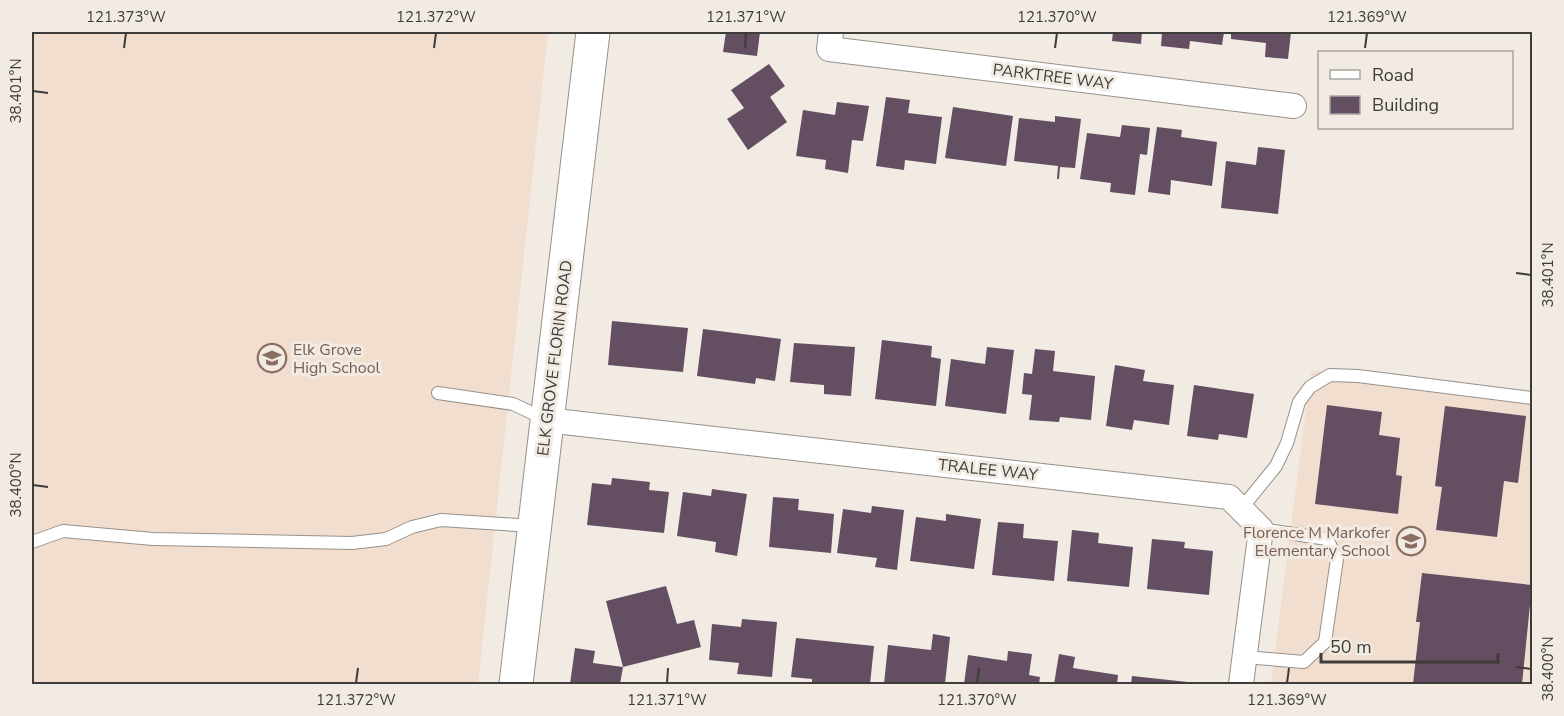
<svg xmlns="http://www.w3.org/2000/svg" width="1564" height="716" font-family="'Nunito Sans',sans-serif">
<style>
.education{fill:#f2decf}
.building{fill:#634e62}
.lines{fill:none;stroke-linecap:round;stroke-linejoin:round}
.lane-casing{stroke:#97918a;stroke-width:14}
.street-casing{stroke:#97918a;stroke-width:26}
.secondary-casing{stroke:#97918a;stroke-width:35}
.lane{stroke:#fff;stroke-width:12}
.street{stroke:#fff;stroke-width:24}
.secondary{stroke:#fff;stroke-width:33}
.ticks{fill:none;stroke:#3e3c39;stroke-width:2}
.labels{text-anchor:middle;stroke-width:6;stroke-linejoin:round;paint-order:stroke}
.street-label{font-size:16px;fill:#3e3c39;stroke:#f1ebe3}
.education-label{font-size:16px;fill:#785e54;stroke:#f1ebe3;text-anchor:start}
.neatline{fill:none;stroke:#3e3c39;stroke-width:2}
.ticks-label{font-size:15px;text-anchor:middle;fill:#3e3c39}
</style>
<rect width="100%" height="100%" fill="#f1ebe3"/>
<g class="education">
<path d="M 32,32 L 548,32 L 478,684 L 32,684 Z"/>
<path d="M 1311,370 L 1532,397 L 1532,684 L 1271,684 Z"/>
</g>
<g class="building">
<path d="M 726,32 L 760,32 L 757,56 L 723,52 Z"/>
<path d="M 1113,32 L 1142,32 L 1141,44 L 1112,41 Z"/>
<path d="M 1162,32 L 1224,32 L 1222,45 L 1190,41 L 1189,49 L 1161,46 Z"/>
<path d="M 1231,32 L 1291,32 L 1288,59 L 1265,57 L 1266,43 L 1231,39 Z"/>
<path d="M 769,64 L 785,86 L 770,97 L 787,122 L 748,150 L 727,119 L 744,108 L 731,90 Z"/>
<path d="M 886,97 L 910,100 L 908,113 L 942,117 L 936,164 L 905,160 L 904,170 L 876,166 Z"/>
<path d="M 837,102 L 869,106 L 863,141 L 852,140 L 848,173 L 825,169 L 826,160 L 796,156 L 803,110 L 835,115 Z"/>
<path d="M 953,107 L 1013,116 L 1006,166 L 945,158 Z"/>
<path d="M 1055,116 L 1081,119 L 1075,168 L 1060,167 L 1059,179 L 1057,179 L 1058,166 L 1014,161 L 1019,118 L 1055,122 Z"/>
<path d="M 1122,125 L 1150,128 L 1147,155 L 1140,154 L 1135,195 L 1110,192 L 1111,183 L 1080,179 L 1087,133 L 1120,137 Z"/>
<path d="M 1157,127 L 1182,130 L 1181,137 L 1217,142 L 1212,186 L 1171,180 L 1170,195 L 1148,192 Z"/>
<path d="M 1258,147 L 1285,150 L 1278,214 L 1221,208 L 1226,161 L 1256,165 Z"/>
<path d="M 612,321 L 688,328 L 683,372 L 608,365 Z"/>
<path d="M 703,329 L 781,339 L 775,381 L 756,378 L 755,384 L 697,376 Z"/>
<path d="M 882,340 L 932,346 L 931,357 L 941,359 L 936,406 L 875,399 Z"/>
<path d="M 794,343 L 855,347 L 851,396 L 824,394 L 824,385 L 790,382 Z"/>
<path d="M 987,347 L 1014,350 L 1006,414 L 945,406 L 951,359 L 985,364 Z"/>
<path d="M 1035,349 L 1055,351 L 1053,371 L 1095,376 L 1091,420 L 1060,417 L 1059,422 L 1029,420 L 1032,395 L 1022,394 L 1024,373 L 1032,374 Z"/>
<path d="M 1115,365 L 1145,370 L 1143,381 L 1174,385 L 1169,425 L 1134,420 L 1132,430 L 1106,426 Z"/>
<path d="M 1194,385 L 1254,394 L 1247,438 L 1219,434 L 1218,440 L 1187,436 Z"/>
<path d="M 1327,405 L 1382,412 L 1379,435 L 1400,438 L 1396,475 L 1402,476 L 1398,514 L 1315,504 Z"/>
<path d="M 1445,406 L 1526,416 L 1518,483 L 1504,481 L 1497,537 L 1436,530 L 1442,487 L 1435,486 Z"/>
<path d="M 612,478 L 650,482 L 649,490 L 669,492 L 664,533 L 587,525 L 592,483 L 611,485 Z"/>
<path d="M 712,489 L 747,494 L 737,556 L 715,552 L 716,542 L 677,536 L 683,492 L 711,496 Z"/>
<path d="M 773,497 L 799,499 L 798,510 L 834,514 L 831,553 L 769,547 Z"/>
<path d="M 872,506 L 904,510 L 897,570 L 875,567 L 877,558 L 837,553 L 843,509 L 871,513 Z"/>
<path d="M 946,514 L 981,519 L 974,569 L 910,561 L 916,517 L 946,521 Z"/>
<path d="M 998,522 L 1024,524 L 1023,538 L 1058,541 L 1054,581 L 992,575 Z"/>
<path d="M 1072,530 L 1099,533 L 1098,543 L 1133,547 L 1129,587 L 1067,581 Z"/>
<path d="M 1152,539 L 1185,542 L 1184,548 L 1213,551 L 1209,595 L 1147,589 Z"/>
<path d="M 1422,573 L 1532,585 L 1522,684 L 1413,684 L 1420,622 L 1416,622 Z"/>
<path d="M 666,586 L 677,624 L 694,620 L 701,647 L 623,667 L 606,601 Z"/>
<path d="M 742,619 L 777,622 L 772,677 L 737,674 L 739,663 L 709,660 L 712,624 L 741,627 Z"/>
<path d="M 933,634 L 950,637 L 945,684 L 884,684 L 888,645 L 931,650 Z"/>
<path d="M 796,638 L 874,646 L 870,684 L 812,684 L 812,679 L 791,677 Z"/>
<path d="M 575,648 L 595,651 L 593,663 L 623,667 L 620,684 L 570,684 Z"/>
<path d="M 1008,651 L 1032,654 L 1029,675 L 1040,677 L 1039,684 L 964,684 L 968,655 L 1007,661 Z"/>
<path d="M 1059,654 L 1075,657 L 1073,668 L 1118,675 L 1117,684 L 1054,684 Z"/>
<path d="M 1132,676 L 1197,683 L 1197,684 L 1131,684 Z"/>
</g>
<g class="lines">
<g class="lane-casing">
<g id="lane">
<path d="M 438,393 L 513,404 L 545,419"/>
<path d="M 1241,509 L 1276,466 L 1287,443 L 1299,402 L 1310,387 L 1330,375 L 1358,376 L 1532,398"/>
<path d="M 32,542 L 63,531 L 153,539 L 352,543 L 386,539 L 412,527 L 441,520 L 533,526"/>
<path d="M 1245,657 L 1304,662 L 1325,642 L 1337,559 L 1327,539 L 1261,529"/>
</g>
</g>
<g class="street-casing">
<g id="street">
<path d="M 831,32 L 829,49 L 1294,106"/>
<path d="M 546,420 L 1229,497 L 1261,529 L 1241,684"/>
</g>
</g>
<g class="secondary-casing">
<path id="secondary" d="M 516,684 L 593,32"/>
</g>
<use href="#lane" class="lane"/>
<use href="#street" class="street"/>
<use href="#secondary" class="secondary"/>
</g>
<path class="ticks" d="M 124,48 L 126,33M 434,48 L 436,33M 745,48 L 746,33M 1055,48 L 1057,33M 1365,48 L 1367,33M 33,91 L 48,93M 1516,273 L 1531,275M 33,485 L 48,487M 1516,667 L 1531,669M 356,683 L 358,668M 667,683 L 668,668M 977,683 L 979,668M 1287,683 L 1289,668"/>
<defs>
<g id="school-ring" transform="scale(1.5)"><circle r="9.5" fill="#f1ebe3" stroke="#8d6e63" stroke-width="1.5"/><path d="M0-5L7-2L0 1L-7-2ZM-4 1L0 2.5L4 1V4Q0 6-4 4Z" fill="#8d6e63"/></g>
</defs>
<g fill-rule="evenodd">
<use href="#school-ring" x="272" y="358"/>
<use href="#school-ring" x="1411" y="541"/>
</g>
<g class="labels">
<g class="street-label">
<text transform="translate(1053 76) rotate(7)" y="6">PARKTREE WAY</text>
<text transform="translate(554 358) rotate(-83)" y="6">ELK GROVE FLORIN ROAD</text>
<text transform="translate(988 469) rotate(6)" y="6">TRALEE WAY</text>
</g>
<g class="education-label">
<text x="293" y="355">Elk Grove<tspan x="293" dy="18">High School</tspan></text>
<text x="1390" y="538" text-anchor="end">Florence M Markofer<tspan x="1390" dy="18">Elementary School</tspan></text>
</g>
</g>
<rect width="1564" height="716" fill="none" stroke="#f1ebe3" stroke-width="66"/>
<rect x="1318" y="51" width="195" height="78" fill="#f1ebe3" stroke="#a9a59f" stroke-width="1.5"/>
<rect x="1330" y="70" width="30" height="9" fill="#ffffff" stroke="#a9a59f" stroke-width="1.5"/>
<text x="1372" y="81" font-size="18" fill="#3e3c39">Road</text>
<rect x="1330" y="96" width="30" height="18" fill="#634e62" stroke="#a9a59f" stroke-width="1.5"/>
<text x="1372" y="111" font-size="18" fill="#3e3c39">Building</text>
<path d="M1321 653v9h177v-9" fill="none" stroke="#3e3c39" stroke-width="3"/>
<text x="1330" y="653" font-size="18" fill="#3e3c39" stroke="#f1ebe3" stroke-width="4.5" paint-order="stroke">50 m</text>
<rect x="33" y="33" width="1498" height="650" class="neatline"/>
<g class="ticks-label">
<text x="126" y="22">121.373°W</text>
<text x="436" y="22">121.372°W</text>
<text x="746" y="22">121.371°W</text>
<text x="1057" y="22">121.370°W</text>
<text x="1367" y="22">121.369°W</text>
<text transform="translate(16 91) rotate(-90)" y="5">38.401°N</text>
<text transform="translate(1548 275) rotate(-90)" y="5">38.401°N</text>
<text transform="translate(16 485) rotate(-90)" y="5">38.400°N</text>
<text transform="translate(1548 669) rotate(-90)" y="5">38.400°N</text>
<text x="356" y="705">121.372°W</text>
<text x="667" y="705">121.371°W</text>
<text x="977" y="705">121.370°W</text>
<text x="1287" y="705">121.369°W</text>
</g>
</svg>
